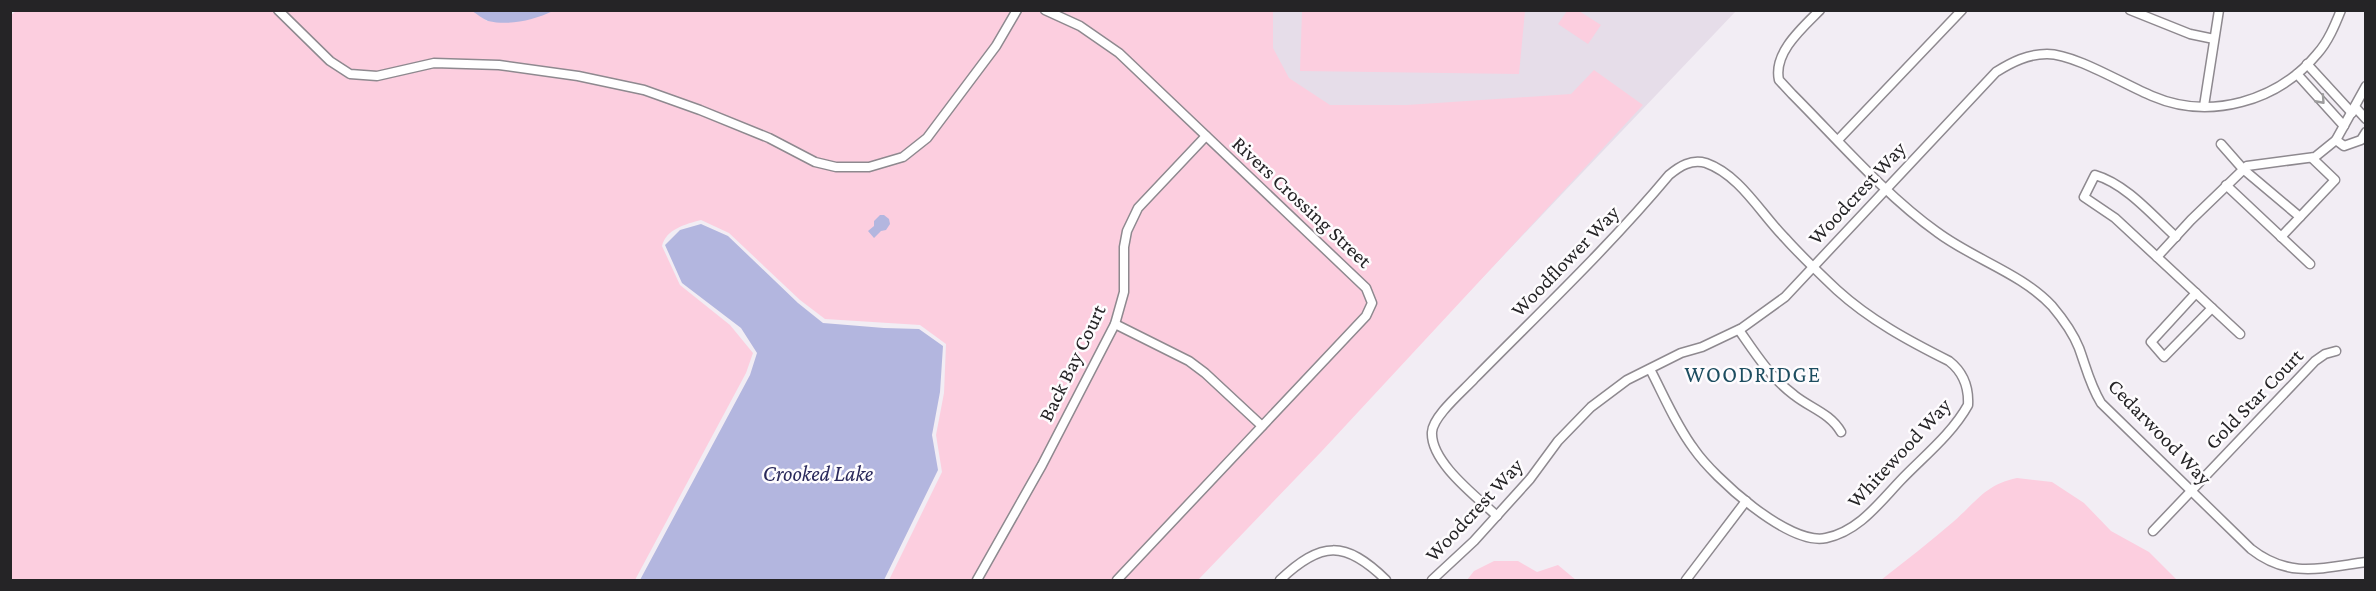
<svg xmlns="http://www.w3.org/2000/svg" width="2376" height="591" font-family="'Crimson Pro',serif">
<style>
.built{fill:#e6dde9}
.green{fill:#fccedf}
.water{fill:#b3b6df}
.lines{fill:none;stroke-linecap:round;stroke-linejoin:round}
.minor-casing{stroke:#8e898f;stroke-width:11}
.minor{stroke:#fff;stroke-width:8}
.oneway{stroke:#9d9c9d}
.labels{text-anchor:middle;stroke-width:5;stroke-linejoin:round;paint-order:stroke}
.street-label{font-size:21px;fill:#252426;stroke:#fefcfe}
.neighbourhood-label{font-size:22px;letter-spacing:1.5px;fill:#1d4d60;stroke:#fefcfe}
.water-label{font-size:22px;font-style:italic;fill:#2a295b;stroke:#fefcfe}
</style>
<rect width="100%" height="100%" fill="#f2edf4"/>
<path class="built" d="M 1182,10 L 1736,11 L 1464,297 Z"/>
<g class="green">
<path d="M 472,10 L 487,21 L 548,13 L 553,10 L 1273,11 L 1273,48 L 1289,78 L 1330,105 L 1407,105 L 1571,94 L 1594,70 L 1643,105 L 1321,452 L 1198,580 L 889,580 L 942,472 L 936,435 L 944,393 L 946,344 L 920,325 L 825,319 L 800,300 L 729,233 L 701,220 C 686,224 666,229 662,246 L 680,285 L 730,325 L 753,353 L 746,373 L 635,580 L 11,580 L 10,16 L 16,11 Z"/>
<path d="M 1302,11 L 1525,11 L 1519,74 L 1300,71 Z"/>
<path d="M 1579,11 L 1601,25 L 1588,44 L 1558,24 L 1567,11 Z"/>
<path d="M 2017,478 L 2052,482 L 2084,503 L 2111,531 L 2149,552 L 2177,580 L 1881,580 C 1905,561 1930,542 1953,522 C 1976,502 1986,484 2017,478 Z"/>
<path d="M 1494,561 L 1518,561 L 1537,572 L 1558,565 L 1576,580 L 1588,580 L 1467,580 L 1474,571 Z"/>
</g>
<g class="water">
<path d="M 472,11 L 553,11 C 534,20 510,26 488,21 C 483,19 477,14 472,11 Z"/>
<path d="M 880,215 L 884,215 L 889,219 L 890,224 L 886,230 L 881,231 L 874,238 L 868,231 L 874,226 L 874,221 Z"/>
<path d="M 701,224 L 728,236 L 798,303 L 823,323 L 884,328 L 919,329 L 943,346 L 940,392 L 932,435 L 938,470 L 884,580 L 640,580 L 750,375 L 757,353 L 741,328 L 682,283 L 665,245 L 680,230 Z"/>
</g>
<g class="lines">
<g class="minor-casing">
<g id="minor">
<path d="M 278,10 L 330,61 L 350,74 L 377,76 L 434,63 L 499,65 L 578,76 L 644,90 L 700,110 L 769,138 L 815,162 L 836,167 L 869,167 L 903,157 L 927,138 L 996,46 L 1017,10"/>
<path d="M 1045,10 L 1080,26 L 1119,53 L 1366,288 L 1372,303 L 1366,316 L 1117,580"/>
<path d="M 1820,10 C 1802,28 1773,53 1779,80 L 1792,94 C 1837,139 1885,195 1937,232 C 1973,259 2021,273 2052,306 C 2063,319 2073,333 2079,348 C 2086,367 2090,385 2101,403 L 2251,549 C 2289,579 2322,568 2366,562"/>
<path d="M 2130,10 L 2190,34 L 2214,39"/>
<path d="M 2307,64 L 2352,113"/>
<path d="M 2297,74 L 2344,126"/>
<path d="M 2204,106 L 2219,10"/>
<path d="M 2355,107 L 2366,119"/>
<path d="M 1838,140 L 1962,10"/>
<path d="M 2336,140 L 2344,146 L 2361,140 L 2366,132"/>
<path d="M 2221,144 L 2243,169 L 2300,217"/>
<path d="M 2226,185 L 2310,264"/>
<path d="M 2176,237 C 2152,215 2126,184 2095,175 L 2084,197 L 2115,218 L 2240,334"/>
<path d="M 2281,237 L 2335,180 L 2312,158"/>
<path d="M 2157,257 L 2191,220 L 2247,166 L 2315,157 L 2336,140 L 2366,86"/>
<path d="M 2196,293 L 2151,342 L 2164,357 L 2212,308"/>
<path d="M 1115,324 L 1189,361 L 1205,373 L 1262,426"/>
<path d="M 1739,330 C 1755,353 1770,377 1794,395 C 1810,408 1830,413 1841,432"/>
<path d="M 1497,516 C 1477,497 1430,462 1432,432 C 1433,416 1463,391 1474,379 C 1540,312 1608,248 1669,175 C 1680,166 1691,159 1706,163 C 1740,175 1761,214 1785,238 C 1801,256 1819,273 1837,290 C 1870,320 1909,341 1949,361 C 1963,372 1969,387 1968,405 C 1952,434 1923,457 1901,480 C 1879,503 1859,531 1826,538 C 1789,546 1714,478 1694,449 C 1676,425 1664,396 1650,369"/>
<path d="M 2153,531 L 2315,361 L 2325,354 L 2336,351"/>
<path d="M 977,580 L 1042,465 L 1115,324 L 1124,292 L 1124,247 L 1127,231 L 1138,208 L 1206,136"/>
<path d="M 1280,580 C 1321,541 1345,540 1386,580"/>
<path d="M 1432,580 L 1474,541 L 1530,479 L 1558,441 L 1591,407 L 1627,380 L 1681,353 L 1702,347 L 1742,328 L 1785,297 L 1996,72 C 2012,62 2028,54 2047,54 C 2075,54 2125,85 2152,96 C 2210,121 2278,101 2317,54 C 2328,42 2335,25 2341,10"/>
<path d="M 1686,580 L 1746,501"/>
</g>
</g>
<use href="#minor" class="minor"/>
</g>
<defs><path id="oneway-chevron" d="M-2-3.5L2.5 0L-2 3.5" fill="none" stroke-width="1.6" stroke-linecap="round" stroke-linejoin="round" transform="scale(1.5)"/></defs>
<use class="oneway" href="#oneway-chevron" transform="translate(2321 100) rotate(48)"/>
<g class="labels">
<g class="street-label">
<text transform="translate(1857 193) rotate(-47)" y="7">Woodcrest Way</text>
<text transform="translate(1302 202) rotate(43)" y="7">Rivers Crossing Street</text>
<text transform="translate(1565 261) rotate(-46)" y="7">Woodflower Way</text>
<text transform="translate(1072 363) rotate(-64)" y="7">Back Bay Court</text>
<text transform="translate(2254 399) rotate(-46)" y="7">Gold Star Court</text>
<text transform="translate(2160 432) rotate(46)" y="7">Cedarwood Way</text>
<text transform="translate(1899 453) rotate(-47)" y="7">Whitewood Way</text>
<text transform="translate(1474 510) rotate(-47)" y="7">Woodcrest Way</text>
</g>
<g class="neighbourhood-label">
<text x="1753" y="382">WOODRIDGE</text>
</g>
<g class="water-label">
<text x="818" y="481">Crooked Lake</text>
</g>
</g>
<rect width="2376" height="591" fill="none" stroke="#252426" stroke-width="24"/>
</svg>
